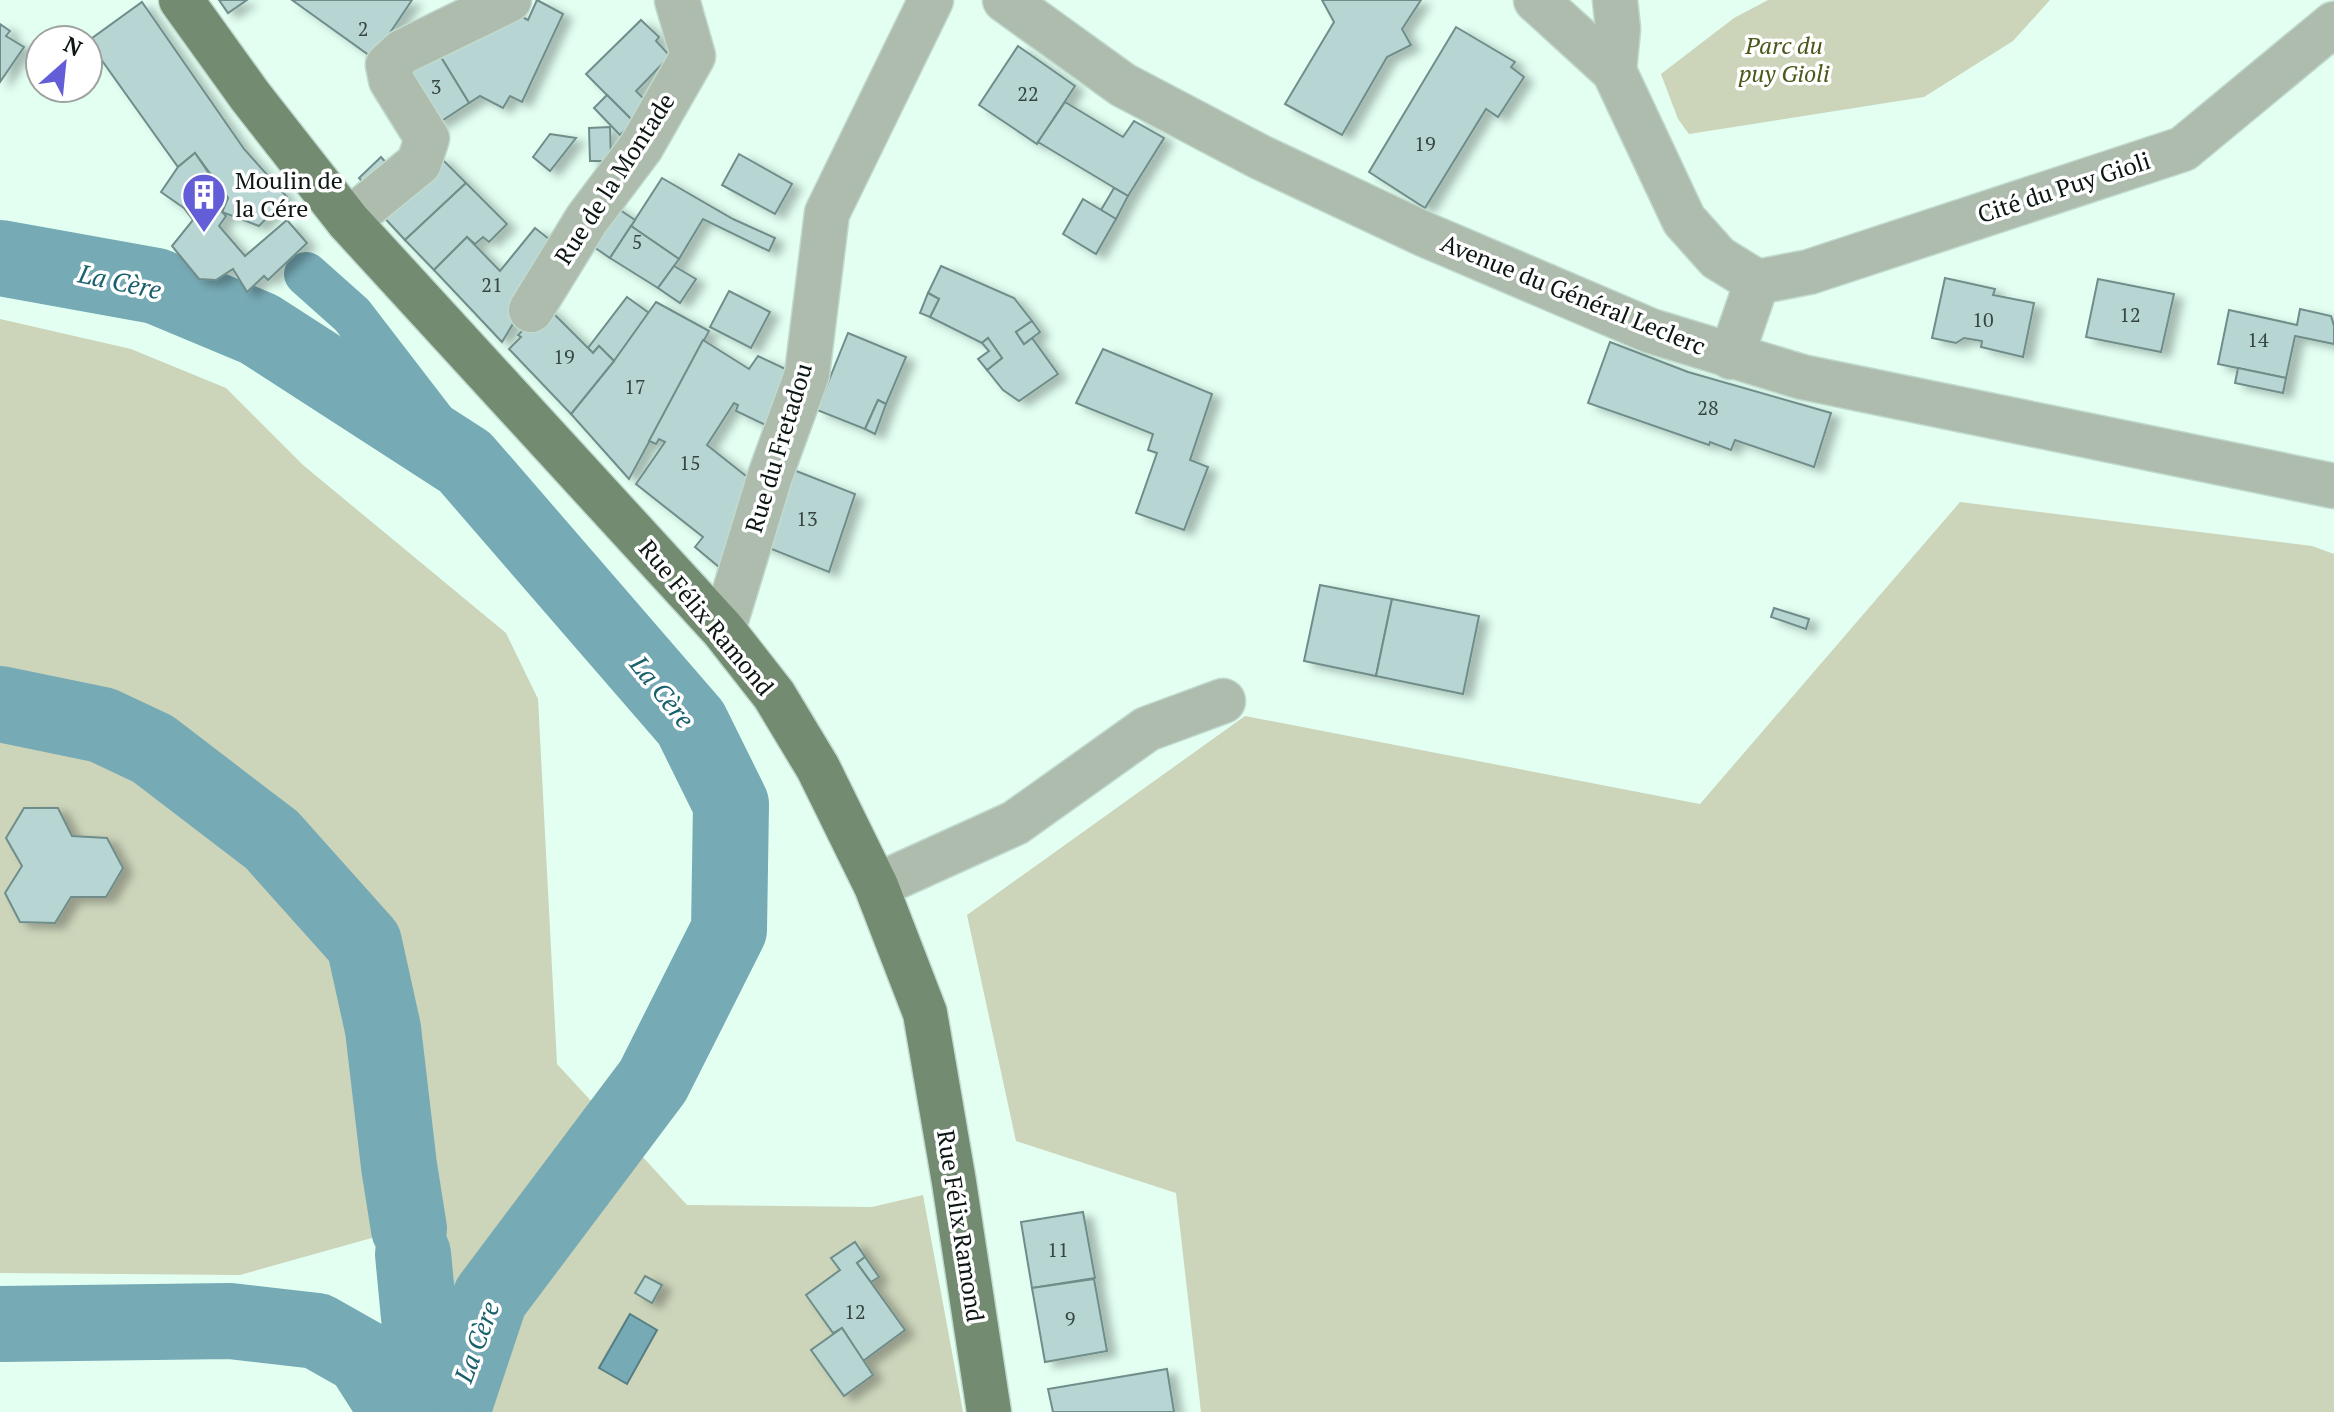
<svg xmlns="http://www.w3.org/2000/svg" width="2334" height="1412" font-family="'PT Serif',serif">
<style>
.green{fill:#ccd4ba}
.water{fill:#76aab5;stroke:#567e84;stroke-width:2}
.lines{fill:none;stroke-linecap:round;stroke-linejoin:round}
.canal{stroke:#76aab5;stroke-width:44}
.river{stroke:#76aab5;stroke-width:76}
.building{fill:#b7d6d3;stroke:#6f8d8a;stroke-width:2;filter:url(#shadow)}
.minor-casing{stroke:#c0dace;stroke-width:47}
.major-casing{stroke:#c0dace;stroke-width:47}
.minor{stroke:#aebcae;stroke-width:44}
.major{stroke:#728b71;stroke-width:44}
.labels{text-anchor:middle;stroke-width:7;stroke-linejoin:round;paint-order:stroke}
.number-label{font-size:20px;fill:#374642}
.park-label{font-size:24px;font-style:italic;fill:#4a581a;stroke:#fff}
.street-label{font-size:24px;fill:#0c1612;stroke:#fff}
.poi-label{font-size:24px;fill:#0c1612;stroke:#fff;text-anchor:start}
.water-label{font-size:26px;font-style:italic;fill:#1a616d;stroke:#fff}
</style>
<defs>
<filter id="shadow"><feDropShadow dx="9" dy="5" stdDeviation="4" flood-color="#0004"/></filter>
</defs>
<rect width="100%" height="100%" fill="#e2fff2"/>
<g class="green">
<path d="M 1768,0 L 2050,0 L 2013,41 L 1924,97 L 1689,134 L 1678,119 L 1661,74 L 1734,18 Z"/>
<path d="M 0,319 L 131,349 L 226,388 L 303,465 L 506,633 L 538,699 L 557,1064 L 687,1205 L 872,1207 L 923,1195 L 963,1412 L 487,1412 L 418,1225 L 240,1275 L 0,1273 Z"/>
<path d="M 1960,502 L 2312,546 L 2334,554 L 2334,1412 L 1201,1412 L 1176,1193 L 1016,1141 L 967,915 L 1245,716 L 1700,804 Z"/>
</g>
<path class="water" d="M 630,1314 L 657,1330 L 627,1384 L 599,1368 Z"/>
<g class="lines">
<path class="canal" d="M 306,274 L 352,315 L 465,462"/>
<g class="river">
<path d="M 0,258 L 156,286 L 259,329 L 465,462 L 691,723 L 731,804 L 729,930 L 653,1081 L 490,1298 L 452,1412"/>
<path d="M 0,704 L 102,725 L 153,749 L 272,840 L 364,943 L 383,1029 L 399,1166 L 409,1229"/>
<path d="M 413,1254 L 428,1412"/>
<path d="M 0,1324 L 230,1321 L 317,1331 L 363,1357 L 398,1412"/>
</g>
</g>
<g class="building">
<path d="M 219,0 L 247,0 L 228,13 Z"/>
<path d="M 292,0 L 412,0 L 373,58 Z"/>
<path d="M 537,0 L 563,14 L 522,102 L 510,96 L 503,108 L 480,96 L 469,103 L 436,49 L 513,12 L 528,20 Z"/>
<path d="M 1322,0 L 1421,0 L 1402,29 L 1411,45 L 1387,57 L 1342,135 L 1285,104 L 1334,22 Z"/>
<path d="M 142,2 L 244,149 L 287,197 L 259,226 L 222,212 L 228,198 L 195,153 L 178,167 L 88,41 Z"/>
<path d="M 641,20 L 659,37 L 656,41 L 670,56 L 636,91 L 651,106 L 634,122 L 586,74 Z"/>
<path d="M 0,24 L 10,31 L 6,36 L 24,47 L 0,82 Z"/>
<path d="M 1456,27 L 1515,62 L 1511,67 L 1524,77 L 1498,117 L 1486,109 L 1425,208 L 1369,172 Z"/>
<path d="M 1018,46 L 1075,86 L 1037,144 L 979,105 Z"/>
<path d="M 436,49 L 469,103 L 437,124 L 403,70 Z"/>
<path d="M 607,95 L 634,122 L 620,135 L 594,108 Z"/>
<path d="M 1065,102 L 1123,137 L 1134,121 L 1164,138 L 1128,196 L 1038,142 Z"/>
<path d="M 610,127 L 611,161 L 590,161 L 589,128 Z"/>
<path d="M 550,134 L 576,138 L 550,171 L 533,157 Z"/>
<path d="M 195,153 L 212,178 L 184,208 L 161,192 L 178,167 Z"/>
<path d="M 739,154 L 792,184 L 775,214 L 722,185 Z"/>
<path d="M 439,156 L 466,183 L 405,240 L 379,212 Z"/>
<path d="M 381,157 L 389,166 L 367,187 L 359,178 Z"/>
<path d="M 212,178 L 228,198 L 222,212 L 226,216 L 219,226 L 245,256 L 287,220 L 307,243 L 268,280 L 264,276 L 247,292 L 233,269 L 216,280 L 199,279 L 172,246 L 193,220 L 184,208 Z"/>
<path d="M 662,178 L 733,219 L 775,238 L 769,251 L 703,219 L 679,259 L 631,226 Z"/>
<path d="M 466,183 L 507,224 L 489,242 L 483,237 L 475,244 L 467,237 L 434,270 L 405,240 Z"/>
<path d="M 1114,188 L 1128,196 L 1116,219 L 1101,210 Z"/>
<path d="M 1083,199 L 1116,219 L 1096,254 L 1063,234 Z"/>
<path d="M 608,202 L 635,220 L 610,258 L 588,243 Z"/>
<path d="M 631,226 L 679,259 L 658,288 L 610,258 Z"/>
<path d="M 535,228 L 559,247 L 502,342 L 434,270 L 467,237 L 500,271 Z"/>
<path d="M 674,266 L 696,279 L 680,303 L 658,288 Z"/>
<path d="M 941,266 L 1014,298 L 1032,321 L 1016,332 L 1024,344 L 1032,338 L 1058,374 L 1019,401 L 1003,390 L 987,370 L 1002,358 L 988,338 L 982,343 L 930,317 L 939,299 L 928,293 Z"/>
<path d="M 1945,278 L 1995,289 L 1993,295 L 2034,303 L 2023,357 L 1981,347 L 1982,341 L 1964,338 L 1956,343 L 1932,338 Z"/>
<path d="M 2098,279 L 2174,294 L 2161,352 L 2086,337 Z"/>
<path d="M 729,291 L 770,312 L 751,348 L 710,327 Z"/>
<path d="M 928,293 L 939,299 L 930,317 L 920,313 Z"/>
<path d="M 627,297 L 649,313 L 614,361 L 599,346 L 593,353 L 588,348 Z"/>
<path d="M 656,302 L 709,331 L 629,479 L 571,414 L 614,361 Z"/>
<path d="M 546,306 L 593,353 L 599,346 L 614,361 L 571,414 L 509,349 L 521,337 L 518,335 Z"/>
<path d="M 2300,309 L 2331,316 L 2334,326 L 2334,344 L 2295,336 L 2286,378 L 2218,364 L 2229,310 L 2297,325 Z"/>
<path d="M 1032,321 L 1040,332 L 1024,344 L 1016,332 Z"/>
<path d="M 848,333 L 906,357 L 886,404 L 878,400 L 865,429 L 817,410 Z"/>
<path d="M 988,338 L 1002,358 L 987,370 L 978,359 L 989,351 L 982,343 Z"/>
<path d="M 703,340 L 749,369 L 758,356 L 794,373 L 774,429 L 736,411 L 738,405 L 734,403 L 707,445 L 751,480 L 742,492 L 749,501 L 725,572 L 695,547 L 703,537 L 636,484 L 665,442 L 659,439 L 656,444 L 649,441 Z"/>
<path d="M 1610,342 L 1688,372 L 1831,413 L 1814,467 L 1735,440 L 1731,450 L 1710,442 L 1709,445 L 1588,403 Z"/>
<path d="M 1103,349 L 1212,394 L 1190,460 L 1208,467 L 1184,530 L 1136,513 L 1157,453 L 1148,450 L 1153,434 L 1076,403 Z"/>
<path d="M 2238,368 L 2286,378 L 2283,393 L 2235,383 Z"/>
<path d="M 878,400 L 886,404 L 875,434 L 865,429 Z"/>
<path d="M 786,467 L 855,494 L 829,572 L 759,544 Z"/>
<path d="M 1320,585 L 1392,599 L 1376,676 L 1304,661 Z"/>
<path d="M 1392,599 L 1479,616 L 1463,694 L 1376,676 Z"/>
<path d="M 1774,608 L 1809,619 L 1806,629 L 1771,617 Z"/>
<path d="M 24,808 L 58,808 L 72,836 L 107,838 L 123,868 L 106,897 L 71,897 L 55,923 L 20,922 L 5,893 L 22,866 L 6,838 Z"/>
<path d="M 1083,1212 L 1095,1278 L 1032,1288 L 1021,1222 Z"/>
<path d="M 855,1242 L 865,1257 L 857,1263 L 905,1330 L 863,1361 L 842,1328 L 833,1333 L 806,1295 L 840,1270 L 831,1258 Z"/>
<path d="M 865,1257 L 879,1277 L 871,1282 L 857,1263 Z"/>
<path d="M 645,1276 L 662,1285 L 652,1303 L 635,1293 Z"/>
<path d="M 1094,1279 L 1107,1351 L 1045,1362 L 1032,1288 Z"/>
<path d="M 842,1328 L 873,1375 L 844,1396 L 811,1350 Z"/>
<path d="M 1167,1369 L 1174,1412 L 1053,1412 L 1048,1389 Z"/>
</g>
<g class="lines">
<g class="minor-casing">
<g id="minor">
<path d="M 1005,0 L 1123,85 L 1260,157 L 1426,235 L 1651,331 L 1802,377 L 2334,486"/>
<path d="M 1536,0 L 1614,71 L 1684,220 L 1718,258 L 1757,282"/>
<path d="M 1614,71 L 1618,29 L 1615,0"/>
<path d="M 348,221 L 419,163 L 427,138 L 391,80 L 388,65 L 402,52 L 509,0"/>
<path d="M 531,310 L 587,219 L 641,147 L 693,56 L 677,0"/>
<path d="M 1731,357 L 1757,282 L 1809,272 L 2183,149 L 2334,24"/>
<path d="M 723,630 L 770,476 L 807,374 L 827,213 L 931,0"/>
<path d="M 876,886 L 1015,823 L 1147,729 L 1223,701"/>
</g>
</g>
<g class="major-casing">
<path id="major" d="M 181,0 L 250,96 L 348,221 L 723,630 L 774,695 L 818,768 L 876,886 L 925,1013 L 954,1182 L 989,1412"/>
</g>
<use href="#minor" class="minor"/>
<use href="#major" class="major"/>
</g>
<defs>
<g id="building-pin" transform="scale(2.3)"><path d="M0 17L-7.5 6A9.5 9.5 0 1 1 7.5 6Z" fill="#635ed7" stroke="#fff"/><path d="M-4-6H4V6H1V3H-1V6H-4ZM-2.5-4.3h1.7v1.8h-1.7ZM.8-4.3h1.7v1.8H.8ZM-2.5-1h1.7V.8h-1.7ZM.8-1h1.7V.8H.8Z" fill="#fff"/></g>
</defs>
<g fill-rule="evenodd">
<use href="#building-pin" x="204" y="195"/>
</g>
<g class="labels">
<g class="number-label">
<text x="363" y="36">2</text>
<text x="436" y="94">3</text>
<text x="1028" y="101">22</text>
<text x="1425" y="151">19</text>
<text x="637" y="249">5</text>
<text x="492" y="292">21</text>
<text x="2130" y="322">12</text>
<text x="1983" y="327">10</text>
<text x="2258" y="347">14</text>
<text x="564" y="364">19</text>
<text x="635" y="394">17</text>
<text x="1708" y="415">28</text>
<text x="690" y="470">15</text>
<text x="807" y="526">13</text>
<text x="1058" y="1257">11</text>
<text x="855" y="1319">12</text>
<text x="1070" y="1326">9</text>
</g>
<g class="park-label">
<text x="1784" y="54">Parc du<tspan x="1784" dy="28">puy Gioli</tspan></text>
</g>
<g class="street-label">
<text transform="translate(615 179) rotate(-57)" y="8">Rue de la Montade</text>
<text transform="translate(2064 188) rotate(-18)" y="8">Cité du Puy Gioli</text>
<text transform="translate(1573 295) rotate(22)" y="8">Avenue du Général Leclerc</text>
<text transform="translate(779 448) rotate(-73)" y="8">Rue du Fretadou</text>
<text transform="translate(706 618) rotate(50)" y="8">Rue Félix Ramond</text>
<text transform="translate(960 1226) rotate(81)" y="8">Rue Félix Ramond</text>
</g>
<g class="poi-label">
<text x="235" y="189">Moulin de<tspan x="235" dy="28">la Cére</tspan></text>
</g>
<g class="water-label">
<text transform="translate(120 282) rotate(12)" y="9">La Cère</text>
<text transform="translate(662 692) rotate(51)" y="9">La Cère</text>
<text transform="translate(477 1342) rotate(-70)" y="9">La Cère</text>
</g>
</g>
<g transform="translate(64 64) rotate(27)"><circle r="38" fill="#ffffff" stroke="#9ea2a0" stroke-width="2"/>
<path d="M0-6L14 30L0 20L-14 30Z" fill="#635ed7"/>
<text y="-12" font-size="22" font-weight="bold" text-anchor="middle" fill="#0c1612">N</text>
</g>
</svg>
